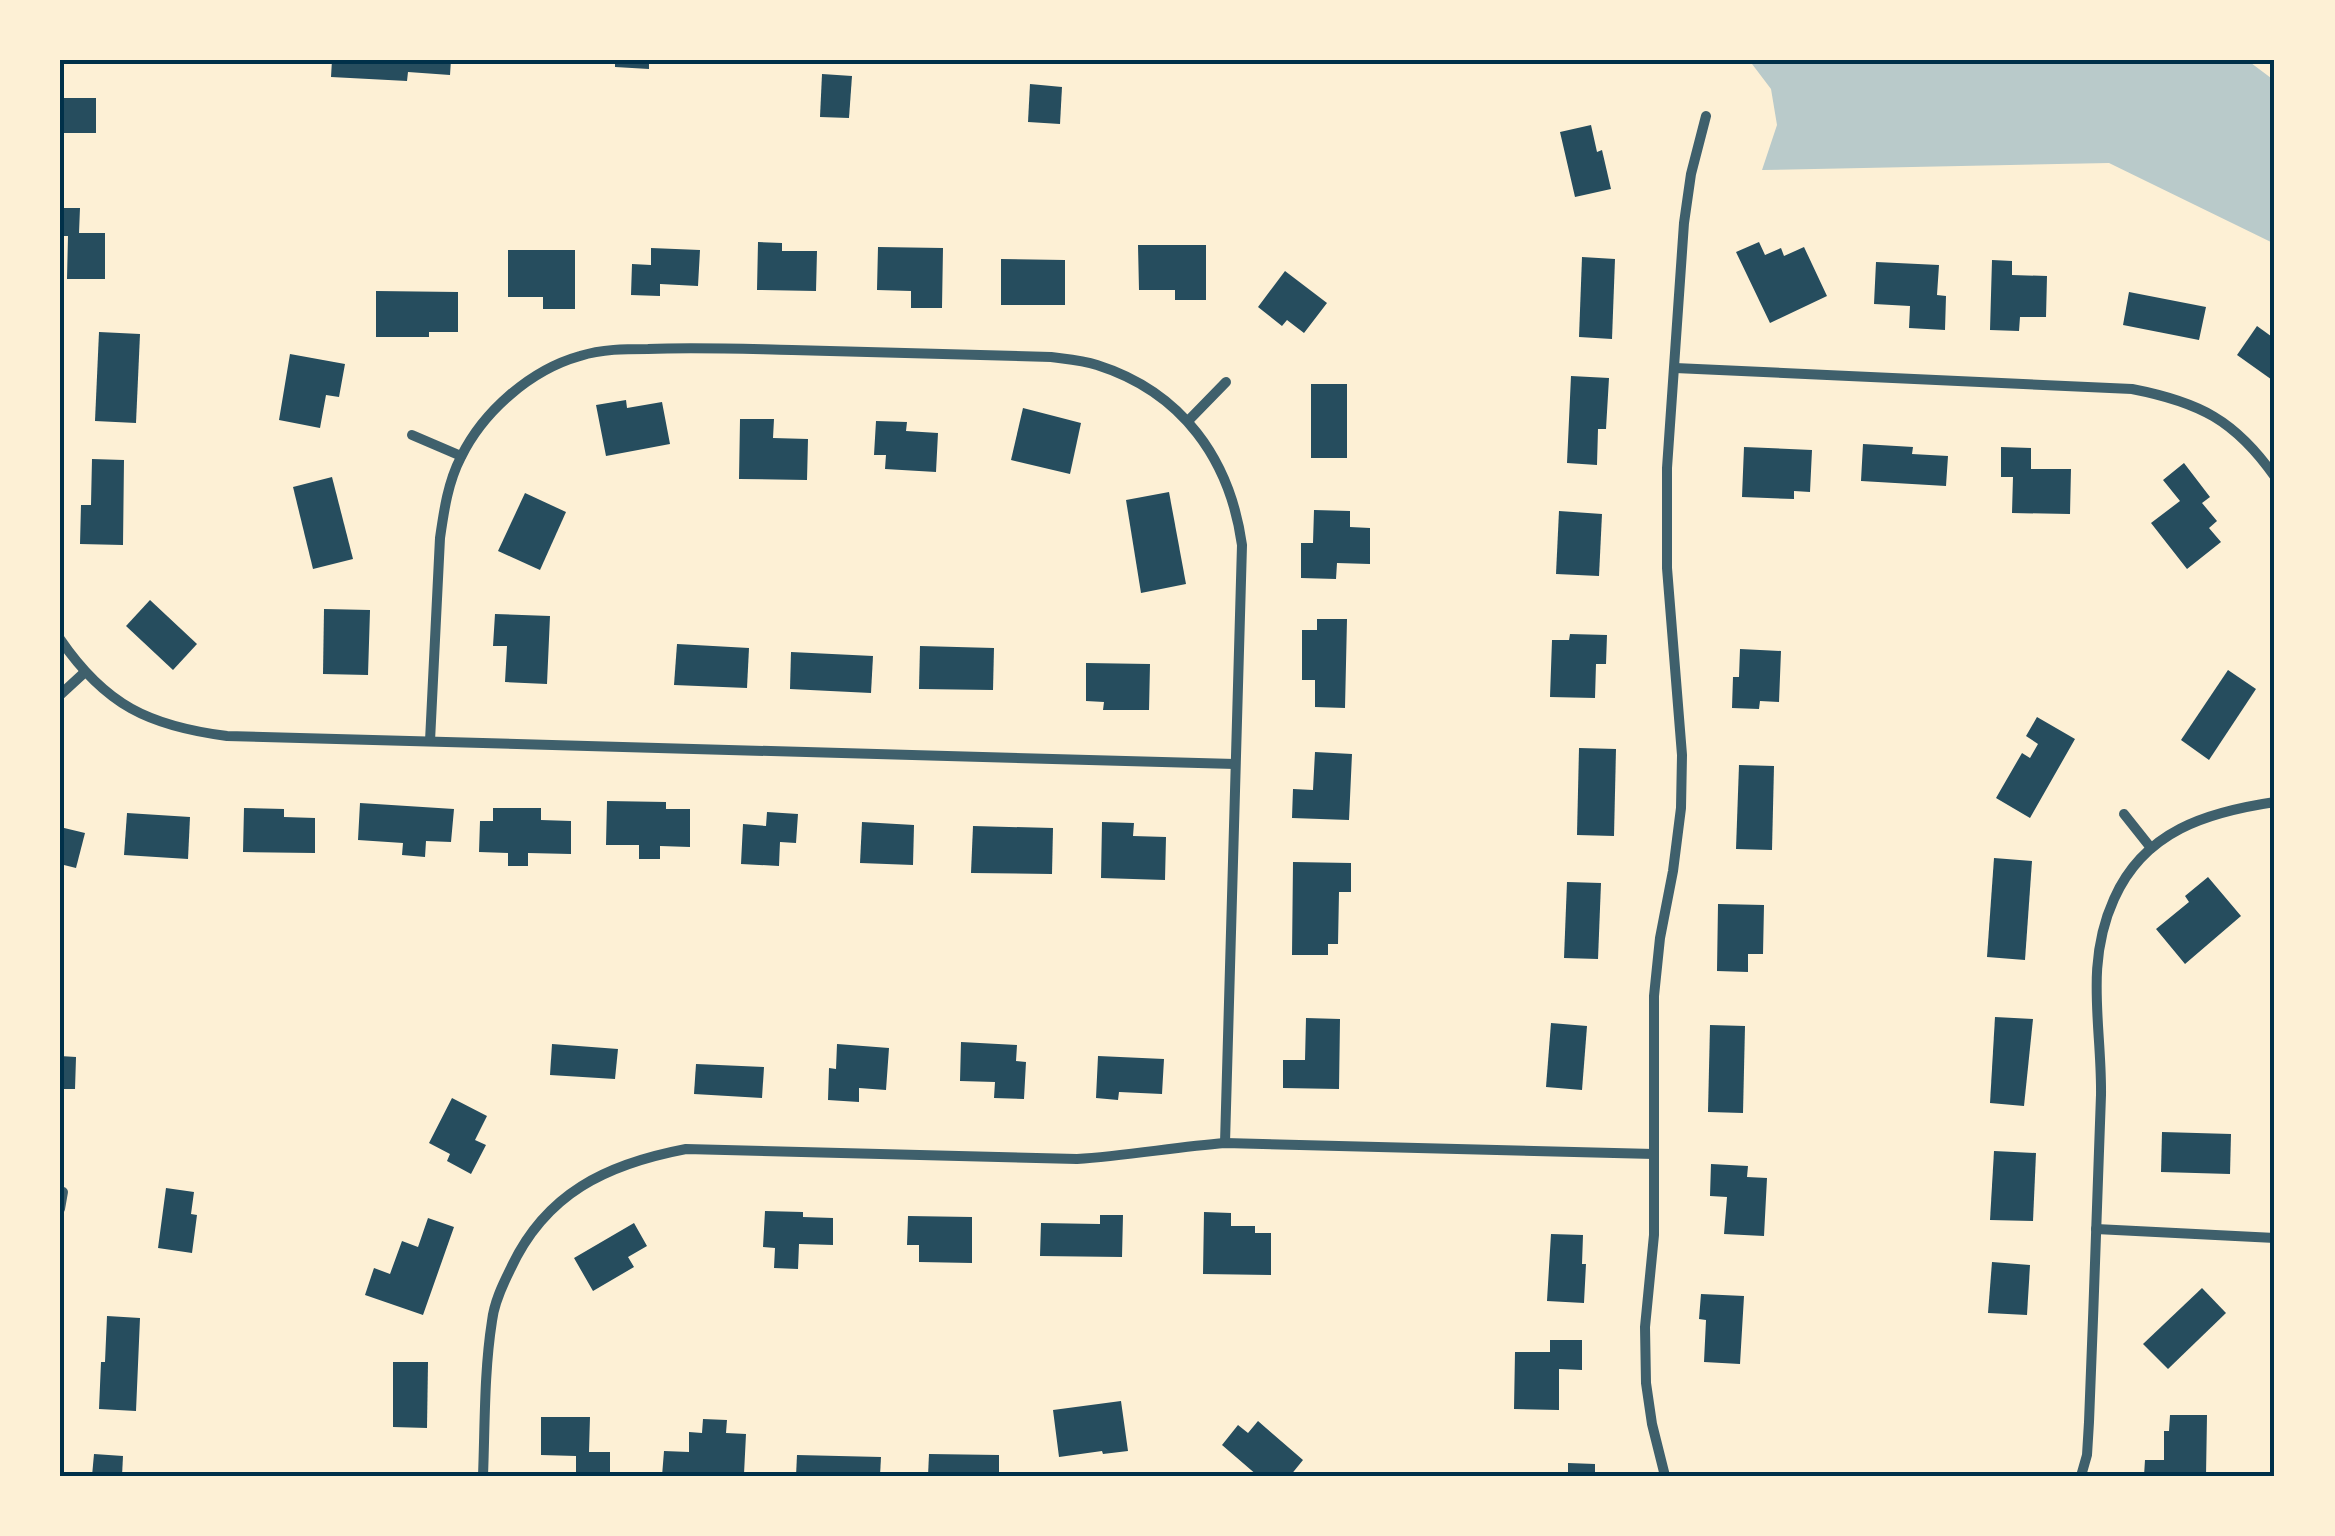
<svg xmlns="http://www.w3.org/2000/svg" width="2335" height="1536" font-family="'Space Grotesk',sans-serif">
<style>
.green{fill:#b9caca}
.building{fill:#264d5e}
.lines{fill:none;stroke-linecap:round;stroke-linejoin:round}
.minor{stroke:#3f606c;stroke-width:10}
.neatline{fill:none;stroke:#003049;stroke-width:4}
</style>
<rect width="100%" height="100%" fill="#fdf0d5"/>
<path class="green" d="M 1749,60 L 2247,60 L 2275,81 L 2275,244 L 2109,163 L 1762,170 L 1777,125 L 1771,89 Z"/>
<g class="building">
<path d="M 332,60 L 451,60 L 450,75 L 408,72 L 407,81 L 331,77 Z"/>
<path d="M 615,60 L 649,60 L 649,69 L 615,67 Z"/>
<path d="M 822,74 L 852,76 L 849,118 L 820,117 Z"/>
<path d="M 1030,84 L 1062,87 L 1060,124 L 1028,122 Z"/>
<rect x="60" y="98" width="36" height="35"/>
<path d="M 1591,125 L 1597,152 L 1602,150 L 1611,189 L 1575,197 L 1560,132 Z"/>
<path d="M 60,208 L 80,208 L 79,233 L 105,233 L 105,279 L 67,279 L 68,236 L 60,236 Z"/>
<path d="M 758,242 L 782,243 L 782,251 L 817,251 L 816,291 L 757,290 Z"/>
<path d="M 1759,242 L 1765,255 L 1781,248 L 1784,256 L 1804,247 L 1827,296 L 1770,323 L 1736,252 Z"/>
<path d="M 1138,245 L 1206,245 L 1206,300 L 1175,300 L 1175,290 L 1139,290 Z"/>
<path d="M 878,247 L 943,248 L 942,308 L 911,308 L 911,291 L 877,290 Z"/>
<path d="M 651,248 L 700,250 L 698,286 L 660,284 L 660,296 L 631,295 L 632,264 L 651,265 Z"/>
<path d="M 508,250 L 575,250 L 575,309 L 543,309 L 543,297 L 508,297 Z"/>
<path d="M 1582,257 L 1615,259 L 1612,339 L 1579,337 Z"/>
<path d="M 1001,259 L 1065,260 L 1065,305 L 1001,305 Z"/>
<path d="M 1992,260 L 2012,261 L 2012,275 L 2047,276 L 2046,317 L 2020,317 L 2019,331 L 1990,330 Z"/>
<path d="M 1876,262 L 1939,265 L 1937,295 L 1946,296 L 1945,330 L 1909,328 L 1910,306 L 1874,304 Z"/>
<path d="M 1285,271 L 1327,303 L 1304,333 L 1287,320 L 1282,326 L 1258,307 Z"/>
<path d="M 376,291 L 458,292 L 458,332 L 429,332 L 429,337 L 376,337 Z"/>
<path d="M 2129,292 L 2206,307 L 2199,340 L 2123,325 Z"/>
<path d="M 2257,326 L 2275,339 L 2275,382 L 2237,355 Z"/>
<path d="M 99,332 L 140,334 L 136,423 L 95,421 Z"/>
<path d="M 290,354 L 345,364 L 339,397 L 326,395 L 320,428 L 279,420 Z"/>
<path d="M 1571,376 L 1609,378 L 1606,429 L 1598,429 L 1597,465 L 1567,463 Z"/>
<rect x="1311" y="384" width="36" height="74"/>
<path d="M 626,400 L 627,408 L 662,402 L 670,444 L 606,456 L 596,405 Z"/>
<path d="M 1023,408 L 1081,423 L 1070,474 L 1011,460 Z"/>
<path d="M 740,419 L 774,419 L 773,438 L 808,439 L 807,480 L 739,479 Z"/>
<path d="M 876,421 L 907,422 L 906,431 L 938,433 L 936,472 L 885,469 L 886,455 L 874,455 Z"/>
<path d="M 1863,444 L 1913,447 L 1912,454 L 1948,456 L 1946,486 L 1861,481 Z"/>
<path d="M 1744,447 L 1812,450 L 1810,492 L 1794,491 L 1794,499 L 1742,497 Z"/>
<path d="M 2001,447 L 2031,448 L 2031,469 L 2071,469 L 2070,514 L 2012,513 L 2013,477 L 2001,477 Z"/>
<path d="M 92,459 L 124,460 L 123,545 L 80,544 L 81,505 L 91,505 Z"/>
<path d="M 2184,463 L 2210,497 L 2202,503 L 2217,521 L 2209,528 L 2221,542 L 2187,569 L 2151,523 L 2180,501 L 2163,480 Z"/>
<path d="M 332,477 L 353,559 L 313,569 L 293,487 Z"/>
<path d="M 1169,492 L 1186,584 L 1141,593 L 1126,500 Z"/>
<path d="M 525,493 L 566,512 L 540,570 L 498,551 Z"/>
<path d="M 1314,510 L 1350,511 L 1350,527 L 1370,528 L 1370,564 L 1337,563 L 1336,579 L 1301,578 L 1301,543 L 1313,543 Z"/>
<path d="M 1559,511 L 1602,514 L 1599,576 L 1556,574 Z"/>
<path d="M 150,600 L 197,644 L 173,670 L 126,626 Z"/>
<path d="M 324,609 L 370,610 L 368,675 L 323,674 Z"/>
<path d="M 495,614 L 550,616 L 547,684 L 505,682 L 507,646 L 493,646 Z"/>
<path d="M 1317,619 L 1347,619 L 1345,708 L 1315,707 L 1315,680 L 1302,680 L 1302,630 L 1317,630 Z"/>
<path d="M 1570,634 L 1607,635 L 1606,664 L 1596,664 L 1595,698 L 1550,697 L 1552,640 L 1569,640 Z"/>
<path d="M 677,644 L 749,648 L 747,688 L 674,685 Z"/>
<path d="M 920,646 L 994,648 L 993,690 L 919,689 Z"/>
<path d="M 1740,649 L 1781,651 L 1779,702 L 1760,701 L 1759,709 L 1732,708 L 1733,677 L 1739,677 Z"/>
<path d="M 791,652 L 873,656 L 871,693 L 790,689 Z"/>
<path d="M 1086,663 L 1150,664 L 1149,710 L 1103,710 L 1104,702 L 1086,701 Z"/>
<path d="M 2228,670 L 2256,689 L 2209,760 L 2181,740 Z"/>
<path d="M 2037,717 L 2075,739 L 2030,818 L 1996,798 L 2022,753 L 2030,758 L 2038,744 L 2026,736 Z"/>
<path d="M 1579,748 L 1616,749 L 1614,836 L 1577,835 Z"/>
<path d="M 1315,752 L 1352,754 L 1349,820 L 1292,818 L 1293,789 L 1313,790 Z"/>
<path d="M 1739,765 L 1774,766 L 1772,850 L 1736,849 Z"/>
<path d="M 607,801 L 666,802 L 666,809 L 690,809 L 690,847 L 660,846 L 660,859 L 639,859 L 639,845 L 606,845 Z"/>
<path d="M 360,803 L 454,809 L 451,842 L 426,841 L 425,857 L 402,855 L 403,843 L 358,840 Z"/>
<path d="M 244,808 L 284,809 L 284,817 L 315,818 L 315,853 L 243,852 Z"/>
<path d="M 493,808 L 541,808 L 541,820 L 571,821 L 571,854 L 528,853 L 528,866 L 508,866 L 508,853 L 479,852 L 480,821 L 493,821 Z"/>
<path d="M 767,812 L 798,814 L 796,843 L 780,842 L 779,866 L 741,864 L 743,824 L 766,826 Z"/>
<path d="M 127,813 L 190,817 L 188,859 L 124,855 Z"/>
<path d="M 862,822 L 914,825 L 913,865 L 860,863 Z"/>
<path d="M 1102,822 L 1134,823 L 1133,836 L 1166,837 L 1165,880 L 1101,878 Z"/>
<path d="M 973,826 L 1053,828 L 1052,874 L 971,873 Z"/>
<path d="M 60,827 L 85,833 L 76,868 L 60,864 Z"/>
<path d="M 1994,858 L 2032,861 L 2025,960 L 1987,957 Z"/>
<path d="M 1293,862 L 1351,863 L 1351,892 L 1339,892 L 1338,944 L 1328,944 L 1328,955 L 1292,955 Z"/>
<path d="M 2208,877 L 2241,916 L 2185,964 L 2156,929 L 2189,902 L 2185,896 Z"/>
<path d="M 1567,882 L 1601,883 L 1598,959 L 1564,958 Z"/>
<path d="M 1718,904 L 1764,905 L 1763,954 L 1748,954 L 1748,972 L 1717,971 Z"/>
<path d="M 1995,1017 L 2033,1019 L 2024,1106 L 1990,1103 Z"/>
<path d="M 1306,1018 L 1340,1019 L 1339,1089 L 1283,1088 L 1283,1060 L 1305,1060 Z"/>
<path d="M 1551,1023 L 1587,1026 L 1582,1090 L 1546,1087 Z"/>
<path d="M 1710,1025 L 1745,1026 L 1743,1113 L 1708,1112 Z"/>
<path d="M 961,1042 L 1017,1045 L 1016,1061 L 1026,1062 L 1024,1099 L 994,1098 L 995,1082 L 960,1081 Z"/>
<path d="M 552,1044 L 618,1049 L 615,1079 L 550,1075 Z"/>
<path d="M 837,1044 L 889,1048 L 886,1090 L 859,1088 L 859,1102 L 828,1100 L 829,1068 L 836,1069 Z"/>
<path d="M 60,1056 L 76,1057 L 75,1089 L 60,1089 Z"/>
<path d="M 1098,1056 L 1164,1059 L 1162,1094 L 1119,1092 L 1118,1100 L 1096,1098 Z"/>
<path d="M 696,1064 L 764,1067 L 762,1098 L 694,1094 Z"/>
<path d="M 452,1098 L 487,1116 L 475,1140 L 486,1145 L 471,1174 L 447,1161 L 450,1154 L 429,1143 Z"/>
<path d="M 2162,1132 L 2231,1134 L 2230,1174 L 2161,1172 Z"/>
<path d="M 1994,1151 L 2036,1153 L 2033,1221 L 1990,1220 Z"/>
<path d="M 1711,1164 L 1748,1166 L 1747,1177 L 1767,1178 L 1764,1236 L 1724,1234 L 1727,1197 L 1710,1196 Z"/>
<path d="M 166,1188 L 194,1192 L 191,1214 L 197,1215 L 192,1253 L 158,1248 Z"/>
<path d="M 765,1211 L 803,1212 L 803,1217 L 833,1218 L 833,1245 L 799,1244 L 798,1269 L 774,1268 L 775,1248 L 763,1247 Z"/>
<path d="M 1204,1212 L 1231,1213 L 1231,1226 L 1255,1226 L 1255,1233 L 1271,1233 L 1271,1275 L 1203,1274 Z"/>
<path d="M 1100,1215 L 1123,1215 L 1122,1257 L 1040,1256 L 1041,1223 L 1100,1224 Z"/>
<path d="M 908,1216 L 972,1217 L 972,1263 L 919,1262 L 919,1245 L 907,1245 Z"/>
<path d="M 428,1218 L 454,1227 L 423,1315 L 365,1295 L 374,1268 L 390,1274 L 402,1241 L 418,1247 Z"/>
<path d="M 634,1223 L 647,1246 L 628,1257 L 634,1267 L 593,1291 L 574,1258 Z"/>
<path d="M 1551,1234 L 1583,1235 L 1582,1264 L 1586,1264 L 1584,1303 L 1547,1301 Z"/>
<path d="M 1992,1262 L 2030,1265 L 2027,1315 L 1988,1313 Z"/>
<path d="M 2202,1288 L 2226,1313 L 2168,1369 L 2143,1344 Z"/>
<path d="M 1701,1294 L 1744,1296 L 1740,1364 L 1704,1362 L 1706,1320 L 1699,1319 Z"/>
<path d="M 107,1316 L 140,1318 L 136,1411 L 99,1409 L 101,1362 L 105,1362 Z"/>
<path d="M 1550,1340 L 1582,1340 L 1582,1370 L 1559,1369 L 1559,1410 L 1514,1409 L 1515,1352 L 1550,1352 Z"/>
<path d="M 393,1362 L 428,1362 L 427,1428 L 393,1427 Z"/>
<path d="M 1121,1401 L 1128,1451 L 1103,1454 L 1102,1451 L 1059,1457 L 1053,1410 Z"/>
<path d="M 2170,1415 L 2207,1415 L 2206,1476 L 2144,1476 L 2145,1460 L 2164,1460 L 2164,1431 L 2169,1431 Z"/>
<path d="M 541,1417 L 590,1417 L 589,1452 L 610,1452 L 610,1476 L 576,1476 L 576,1456 L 541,1455 Z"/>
<path d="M 703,1419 L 727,1420 L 726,1433 L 746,1434 L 744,1474 L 711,1472 L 711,1476 L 662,1476 L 664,1451 L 689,1452 L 689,1432 L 702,1433 Z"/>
<path d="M 1258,1421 L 1303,1460 L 1290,1476 L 1258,1476 L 1222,1445 L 1238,1425 L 1248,1433 Z"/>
<path d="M 94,1454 L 123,1456 L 122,1476 L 92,1476 Z"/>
<path d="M 929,1454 L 999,1455 L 999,1476 L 928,1476 Z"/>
<path d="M 797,1455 L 881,1457 L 880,1476 L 796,1476 Z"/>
<path d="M 1568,1463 L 1595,1464 L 1595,1476 L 1568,1476 Z"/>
</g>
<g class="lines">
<g class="minor">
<path d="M 1675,368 L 2132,389 C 2199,402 2235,420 2275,477"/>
<path d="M 1188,421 L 1226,382"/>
<path d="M 412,435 L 461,456"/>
<path d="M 60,639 C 105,705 149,726 227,736 L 1235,764"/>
<path d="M 60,695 L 85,672"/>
<path d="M 430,741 L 440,538 C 444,510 448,482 461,457 C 483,412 530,370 580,356 C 602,349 625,349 648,349 C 696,347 744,349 792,350 C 879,353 965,355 1051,357 C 1066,359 1082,360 1097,365 C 1182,392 1230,459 1242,545 L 1225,1143"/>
<path d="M 2124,814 L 2151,848"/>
<path d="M 60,1209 L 63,1192"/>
<path d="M 2096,1229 L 2275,1238"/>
<path d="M 483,1476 C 485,1425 484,1372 492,1321 C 494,1303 502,1286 510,1270 C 545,1193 607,1164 686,1149 L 1077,1159 C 1126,1156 1175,1147 1225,1143 L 1654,1154"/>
<path d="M 1665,1476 L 1652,1424 L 1646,1383 L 1645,1327 L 1654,1235 L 1654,996 L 1660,938 L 1673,871 L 1681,808 L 1682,755 L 1667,568 L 1667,468 L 1684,223 L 1691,174 L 1706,116"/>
<path d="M 2081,1476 L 2087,1455 L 2089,1422 C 2093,1313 2098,1204 2101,1095 C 2102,1027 2084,965 2114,899 C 2144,831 2207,812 2275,802"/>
</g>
</g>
<rect width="2335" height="1536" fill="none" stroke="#fdf0d5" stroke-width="125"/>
<rect x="62" y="62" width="2210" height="1412" class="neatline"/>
</svg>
